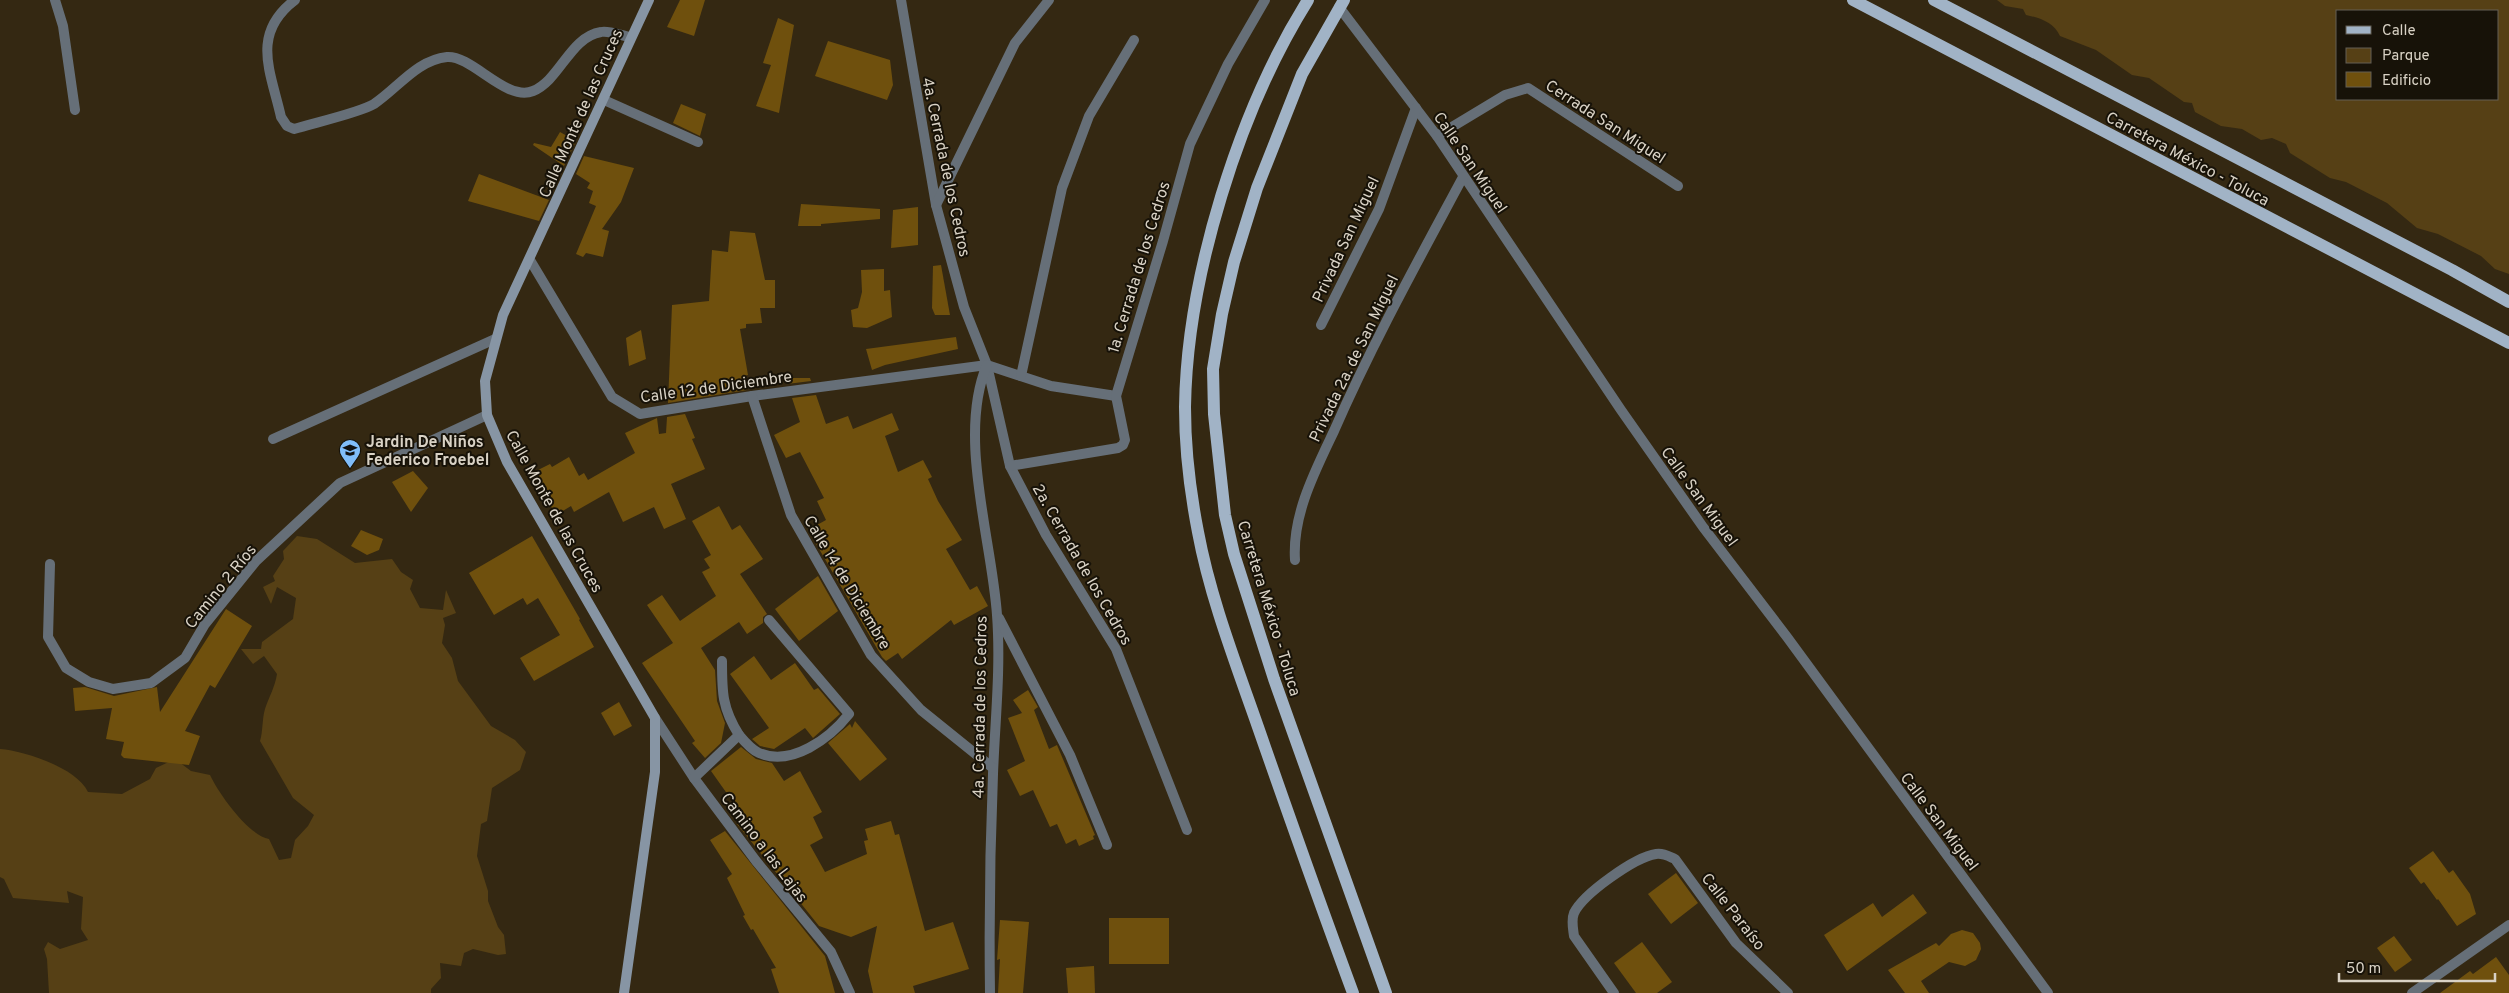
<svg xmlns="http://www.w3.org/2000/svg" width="2509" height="993" font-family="Overpass,sans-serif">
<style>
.green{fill:#564015;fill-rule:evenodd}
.building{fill:#6f500d}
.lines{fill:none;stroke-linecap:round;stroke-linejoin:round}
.street{stroke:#666f78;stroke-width:10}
.secondary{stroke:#8795a4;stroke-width:10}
.primary{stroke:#a1b3c6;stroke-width:12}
.labels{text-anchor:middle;stroke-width:4;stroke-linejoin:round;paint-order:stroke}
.street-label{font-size:16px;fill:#d9d2c5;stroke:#171208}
.poi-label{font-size:16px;font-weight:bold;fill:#d9d2c5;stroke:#171208;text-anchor:start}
</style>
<rect width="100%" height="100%" fill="#342812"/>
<g class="green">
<path d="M 1997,0 L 2509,0 L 2509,274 L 2495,269 L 2481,256 L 2438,234 L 2417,228 L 2387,203 L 2346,182 L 2330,178 L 2290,153 L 2286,144 L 2272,138 L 2261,140 L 2242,129 L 2221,126 L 2195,112 L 2192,103 L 2184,102 L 2149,78 L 2132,75 L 2096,50 L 2060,36 C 2054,23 2041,18 2026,15 L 2023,9 L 2005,6 ZM 2498,11 L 2498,99 L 2338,99 L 2338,11 Z"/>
<path d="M 297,536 L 317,539 L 355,563 L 392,559 L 401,572 L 413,580 L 410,589 L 420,608 L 443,610 L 446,590 L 456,613 L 443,618 L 445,625 L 442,643 L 452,658 L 458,681 L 491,726 L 515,740 L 526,752 L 520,770 L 492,788 L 487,821 L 481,824 L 477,856 L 488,891 L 488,901 L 498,927 L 504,935 L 506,954 L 498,955 L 473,949 L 464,953 L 461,966 L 440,963 L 441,978 L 431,989 L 431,993 L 49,993 L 47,959 L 44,949 L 48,942 L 60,949 L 88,940 L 81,929 L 83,897 L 67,891 L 69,903 L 13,898 L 4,879 L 0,877 L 0,749 C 25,751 77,768 88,792 L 122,794 L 150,779 L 156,768 L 175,759 L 191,771 L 210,775 C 219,794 248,835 269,839 L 279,860 L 291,858 L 295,840 L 308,826 L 314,815 L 293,798 L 260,741 C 263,731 262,719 265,709 C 269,697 275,687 277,674 L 264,656 L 253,664 L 241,649 L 261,649 L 262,642 L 293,619 L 296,598 L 277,587 L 271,604 L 263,587 L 275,581 L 273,576 L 284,559 L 283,551 Z"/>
</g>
<g class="building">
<path d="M 680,0 L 705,0 L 694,36 L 667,27 Z"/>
<path d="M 778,18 L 794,25 L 779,113 L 756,106 L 771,65 L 763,63 Z"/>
<path d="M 828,41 L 890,60 L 893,85 L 887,100 L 815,76 Z"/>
<path d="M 681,104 L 706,114 L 700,136 L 673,123 Z"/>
<path d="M 560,132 L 576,141 L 564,166 L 533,145 L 534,143 L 551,147 Z"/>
<path d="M 584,156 L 634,168 L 621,202 L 602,229 L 609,231 L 603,257 L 586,253 L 583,257 L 576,254 L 596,206 L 589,203 L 593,191 L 587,188 L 590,183 L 576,174 Z"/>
<path d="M 479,174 L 549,200 L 539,221 L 468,201 Z"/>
<path d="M 801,204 L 880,209 L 880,219 L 821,224 L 821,226 L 798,226 Z"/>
<path d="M 918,207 L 918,245 L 891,248 L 893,210 Z"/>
<path d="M 730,231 L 755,233 L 765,280 L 775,280 L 775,308 L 760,308 L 762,323 L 746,324 L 746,328 L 740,329 L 748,375 L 744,376 L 747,390 L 668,403 L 672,305 L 709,301 L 712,250 L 728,252 Z"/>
<path d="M 941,265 L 950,315 L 935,315 L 932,308 L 933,266 Z"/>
<path d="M 884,269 L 884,291 L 890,290 L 892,317 L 867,328 L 853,327 L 851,310 L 858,308 L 862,292 L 861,270 Z"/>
<path d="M 641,330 L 646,359 L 629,366 L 626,338 Z"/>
<path d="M 956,337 L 958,349 L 885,365 L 872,370 L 866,349 Z"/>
<path d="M 784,378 L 810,378 L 811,381 L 787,384 Z"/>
<path d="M 816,395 L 826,424 L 848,416 L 853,429 L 892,413 L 899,430 L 885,436 L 898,472 L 923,460 L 932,477 L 928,479 L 938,501 L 962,540 L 946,549 L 970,590 L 977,586 L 988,606 L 954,625 L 951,620 L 902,659 L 898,653 L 886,661 L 882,657 L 808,530 L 826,520 L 817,501 L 824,498 L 800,452 L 786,458 L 774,435 L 800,422 L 792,398 Z"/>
<path d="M 685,414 L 695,438 L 692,439 L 705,469 L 671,484 L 686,519 L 664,529 L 654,507 L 623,522 L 609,492 L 574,512 L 571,506 L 556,515 L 532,473 L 550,464 L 552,467 L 569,457 L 579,476 L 584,473 L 588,480 L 635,453 L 625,433 L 657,418 L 659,434 L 666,433 L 667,417 Z"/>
<path d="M 413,471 L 428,488 L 411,512 L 392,482 Z"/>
<path d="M 719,506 L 732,530 L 740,525 L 763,559 L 740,574 L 767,614 L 763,617 L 763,623 L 747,634 L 739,622 L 701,648 L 715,670 L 717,701 L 725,723 L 721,743 L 705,758 L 692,743 L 695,741 L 642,663 L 673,643 L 647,605 L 662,595 L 680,621 L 716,596 L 702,572 L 710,568 L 704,559 L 711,555 L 692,521 Z"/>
<path d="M 361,530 L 383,539 L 379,550 L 367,555 L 351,546 Z"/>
<path d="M 532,536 L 580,619 L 579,620 L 594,647 L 534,681 L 520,658 L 560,635 L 538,598 L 527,605 L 523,598 L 494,615 L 469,573 Z"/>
<path d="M 818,576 L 838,611 L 799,641 L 775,609 Z"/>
<path d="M 226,609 L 252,626 L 215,688 L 210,685 L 185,731 L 200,736 L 189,765 L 124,758 L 121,755 L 124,742 L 106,739 L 112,708 L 75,711 L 73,688 L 85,687 L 114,696 L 157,687 L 160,712 Z"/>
<path d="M 754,656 L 771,680 L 795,663 L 814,690 L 818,688 L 840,714 L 813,738 L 805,728 L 774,749 L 760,746 L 752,739 L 769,728 L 730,674 Z"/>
<path d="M 1028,690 L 1038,707 L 1034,710 L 1049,749 L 1057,745 L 1095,835 L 1093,836 L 1094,839 L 1079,846 L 1076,839 L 1066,844 L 1057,824 L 1050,827 L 1033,790 L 1020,796 L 1007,770 L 1025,761 L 1008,718 L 1022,713 L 1013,700 Z"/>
<path d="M 619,702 L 632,726 L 614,736 L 601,713 Z"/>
<path d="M 855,721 L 887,759 L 860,781 L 828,743 L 850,724 L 852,728 Z"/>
<path d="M 741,747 L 756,759 L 772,763 L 784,781 L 800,771 L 822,812 L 813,817 L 823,838 L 810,845 L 825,872 L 867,854 L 864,841 L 868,840 L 865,829 L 891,821 L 895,835 L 899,834 L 925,931 L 953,922 L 969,969 L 913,986 L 915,993 L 873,993 L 868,971 L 877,926 L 851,937 L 819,926 L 737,824 L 745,819 L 711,771 Z"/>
<path d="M 725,831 L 825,956 L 835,993 L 779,993 L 771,969 L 776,968 L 753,929 L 751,930 L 743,916 L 745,915 L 727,878 L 732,874 L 710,840 Z"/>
<path d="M 2433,851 L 2449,873 L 2453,870 L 2470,894 L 2476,914 L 2457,926 L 2438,899 L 2437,900 L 2424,882 L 2421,884 L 2409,868 Z"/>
<path d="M 1676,873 L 1698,903 L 1671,924 L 1648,894 Z"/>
<path d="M 1913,894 L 1927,913 L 1847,971 L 1824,935 L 1873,903 L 1882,917 Z"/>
<rect x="1109" y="918" width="60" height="46"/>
<path d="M 1000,920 L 1029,922 L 1023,993 L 998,993 L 1000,959 L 997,960 Z"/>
<path d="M 1962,930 L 1973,933 L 1980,943 L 1981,949 L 1976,960 L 1965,966 L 1949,962 L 1921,981 L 1929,993 L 1905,993 L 1888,970 L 1936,943 L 1939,946 L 1951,934 Z"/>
<path d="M 2394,936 L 2412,960 L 2395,972 L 2377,948 Z"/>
<path d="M 1642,942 L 1672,982 L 1657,993 L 1636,993 L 1614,963 Z"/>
<path d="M 2496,957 L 2509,975 L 2509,993 L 2440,993 L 2470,971 L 2473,974 Z"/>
<path d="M 1094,966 L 1095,993 L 1068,993 L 1066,968 Z"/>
</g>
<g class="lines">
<g class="street">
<path d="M 55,0 L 63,26 L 75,110"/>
<path d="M 295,0 C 250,34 271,72 281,117 L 287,126 L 294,129 C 313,123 359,113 374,104 C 398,88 417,60 447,57 C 472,55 506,102 533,91 C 560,80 570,37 601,32 C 609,30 622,36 630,37"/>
<path d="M 901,0 L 936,205 L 964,307 L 987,365 L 1010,466 L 1046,535 L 1116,649 L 1187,830"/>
<path d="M 1339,7 L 1437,136 L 1621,410 L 1703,527 L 1787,637 L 2048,993"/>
<path d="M 604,100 L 698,142"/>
<path d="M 1437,136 L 1505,95 L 1528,88 L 1678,186"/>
<path d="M 936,205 L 1015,43 L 1049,0"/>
<path d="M 530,260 L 612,397 L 640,414 L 752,396 L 987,365 L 1051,386 L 1116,396"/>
<path d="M 1321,325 L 1379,209 L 1416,108"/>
<path d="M 987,365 C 957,436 992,540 997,615 C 1001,668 995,721 993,774 C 990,847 989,920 990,993"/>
<path d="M 1021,376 L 1062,188 L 1089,116 L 1134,40"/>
<path d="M 752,396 L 791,515 L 871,655 L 921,710 L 993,768"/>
<path d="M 273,439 L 495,339"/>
<path d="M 1010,466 L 1118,448 L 1123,445 L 1125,440 L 1116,396 L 1163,241 L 1190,144 L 1228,64 L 1265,0"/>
<path d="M 1295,560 C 1292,515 1315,471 1334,431 C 1372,344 1418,261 1463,177"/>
<path d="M 50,564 L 48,637 L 66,668 L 89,682 L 113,689 L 151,683 L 185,658 L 205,624 L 256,561 L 340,483 L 487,415"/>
<path d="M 999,618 L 1070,755 L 1107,845"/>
<path d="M 655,718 L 694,778 L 756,861 L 831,952 L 850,993"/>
<path d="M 739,735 C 744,741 752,750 759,753 C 792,767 830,738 849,714 L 769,620"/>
<path d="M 694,778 L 739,735 C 722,708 722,692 722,661"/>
<path d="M 1614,993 L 1574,936 C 1573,928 1571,920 1574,913 C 1583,894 1635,857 1656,854 C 1663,853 1668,856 1675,859 L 1736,943 L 1788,993"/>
<path d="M 2412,993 L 2509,925"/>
</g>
<path class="secondary" d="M 624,993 L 655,772 L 655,718 L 507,462 L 487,415 L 485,381 L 503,315 L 649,0"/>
<g class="primary">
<path d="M 1308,0 C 1239,110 1187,276 1185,407 C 1185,448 1190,491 1198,532 C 1210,597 1236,664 1258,727 C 1289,816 1320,904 1353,993"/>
<path d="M 1344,0 L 1302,74 L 1257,188 L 1234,262 L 1222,314 L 1213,369 L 1214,414 L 1225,515 L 1234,554 L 1274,679 L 1386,993"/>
<path d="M 1853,0 L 2509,343"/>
<path d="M 1934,0 L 2452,270 L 2509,302"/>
</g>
</g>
<defs>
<g id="school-pin" transform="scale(1.125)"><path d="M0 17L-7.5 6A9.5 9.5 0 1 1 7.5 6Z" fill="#80bdfa" stroke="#171208"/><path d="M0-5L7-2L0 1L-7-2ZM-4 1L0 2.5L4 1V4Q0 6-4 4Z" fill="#111"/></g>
</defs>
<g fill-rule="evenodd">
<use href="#school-pin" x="350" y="450"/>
</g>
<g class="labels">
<g class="street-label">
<text transform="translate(580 113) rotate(-66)" y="6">Calle Monte de las Cruces</text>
<text transform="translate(1606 121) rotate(33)" y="6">Cerrada San Miguel</text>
<text transform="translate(2188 158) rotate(28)" y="6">Carretera México - Toluca</text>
<text transform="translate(1471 162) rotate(56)" y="6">Calle San Miguel</text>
<text transform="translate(947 167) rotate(78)" y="6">4a. Cerrada de los Cedros</text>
<text transform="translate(1345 239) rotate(-65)" y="6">Privada San Miguel</text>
<text transform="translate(1138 267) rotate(-73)" y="6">1a. Cerrada de los Cedros</text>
<text transform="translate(1353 358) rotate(-64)" y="6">Privada 2a. de San Miguel</text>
<text transform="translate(716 386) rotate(-8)" y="6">Calle 12 de Diciembre</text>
<text transform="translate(1700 496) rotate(54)" y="6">Calle San Miguel</text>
<text transform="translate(555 511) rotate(61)" y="6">Calle Monte de las Cruces</text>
<text transform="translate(1083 564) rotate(60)" y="6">2a. Cerrada de los Cedros</text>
<text transform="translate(848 582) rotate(59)" y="6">Calle 14 de Diciembre</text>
<text transform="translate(220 586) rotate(-51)" y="6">Camino 2 Ríos</text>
<text transform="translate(1270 608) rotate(73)" y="6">Carretera México - Toluca</text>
<text transform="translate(979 707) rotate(-89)" y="6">4a. Cerrada de los Cedros</text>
<text transform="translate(1940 821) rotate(53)" y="6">Calle San Miguel</text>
<text transform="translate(765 847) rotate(53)" y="6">Camino a las Lajas</text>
<text transform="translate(1734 911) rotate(52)" y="6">Calle Paraíso</text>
</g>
<g class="poi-label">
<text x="366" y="447">Jardin De Niños<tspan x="366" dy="18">Federico Froebel</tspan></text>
</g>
</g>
<rect x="2336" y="10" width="162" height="90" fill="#171208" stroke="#655f54"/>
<rect x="2346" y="26" width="25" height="8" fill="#a1b3c6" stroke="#655f54"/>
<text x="2382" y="35" font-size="15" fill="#d9d2c5">Calle</text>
<rect x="2346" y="48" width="25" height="15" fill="#564015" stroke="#655f54"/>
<text x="2382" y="60" font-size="15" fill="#d9d2c5">Parque</text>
<rect x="2346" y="72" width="25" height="15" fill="#6f500d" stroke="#655f54"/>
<text x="2382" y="85" font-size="15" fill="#d9d2c5">Edificio</text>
<path d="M2339 973v8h156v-8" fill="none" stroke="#d9d2c5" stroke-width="2.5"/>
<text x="2346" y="973" font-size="15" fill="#d9d2c5" stroke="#171208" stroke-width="4" paint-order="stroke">50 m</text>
</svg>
